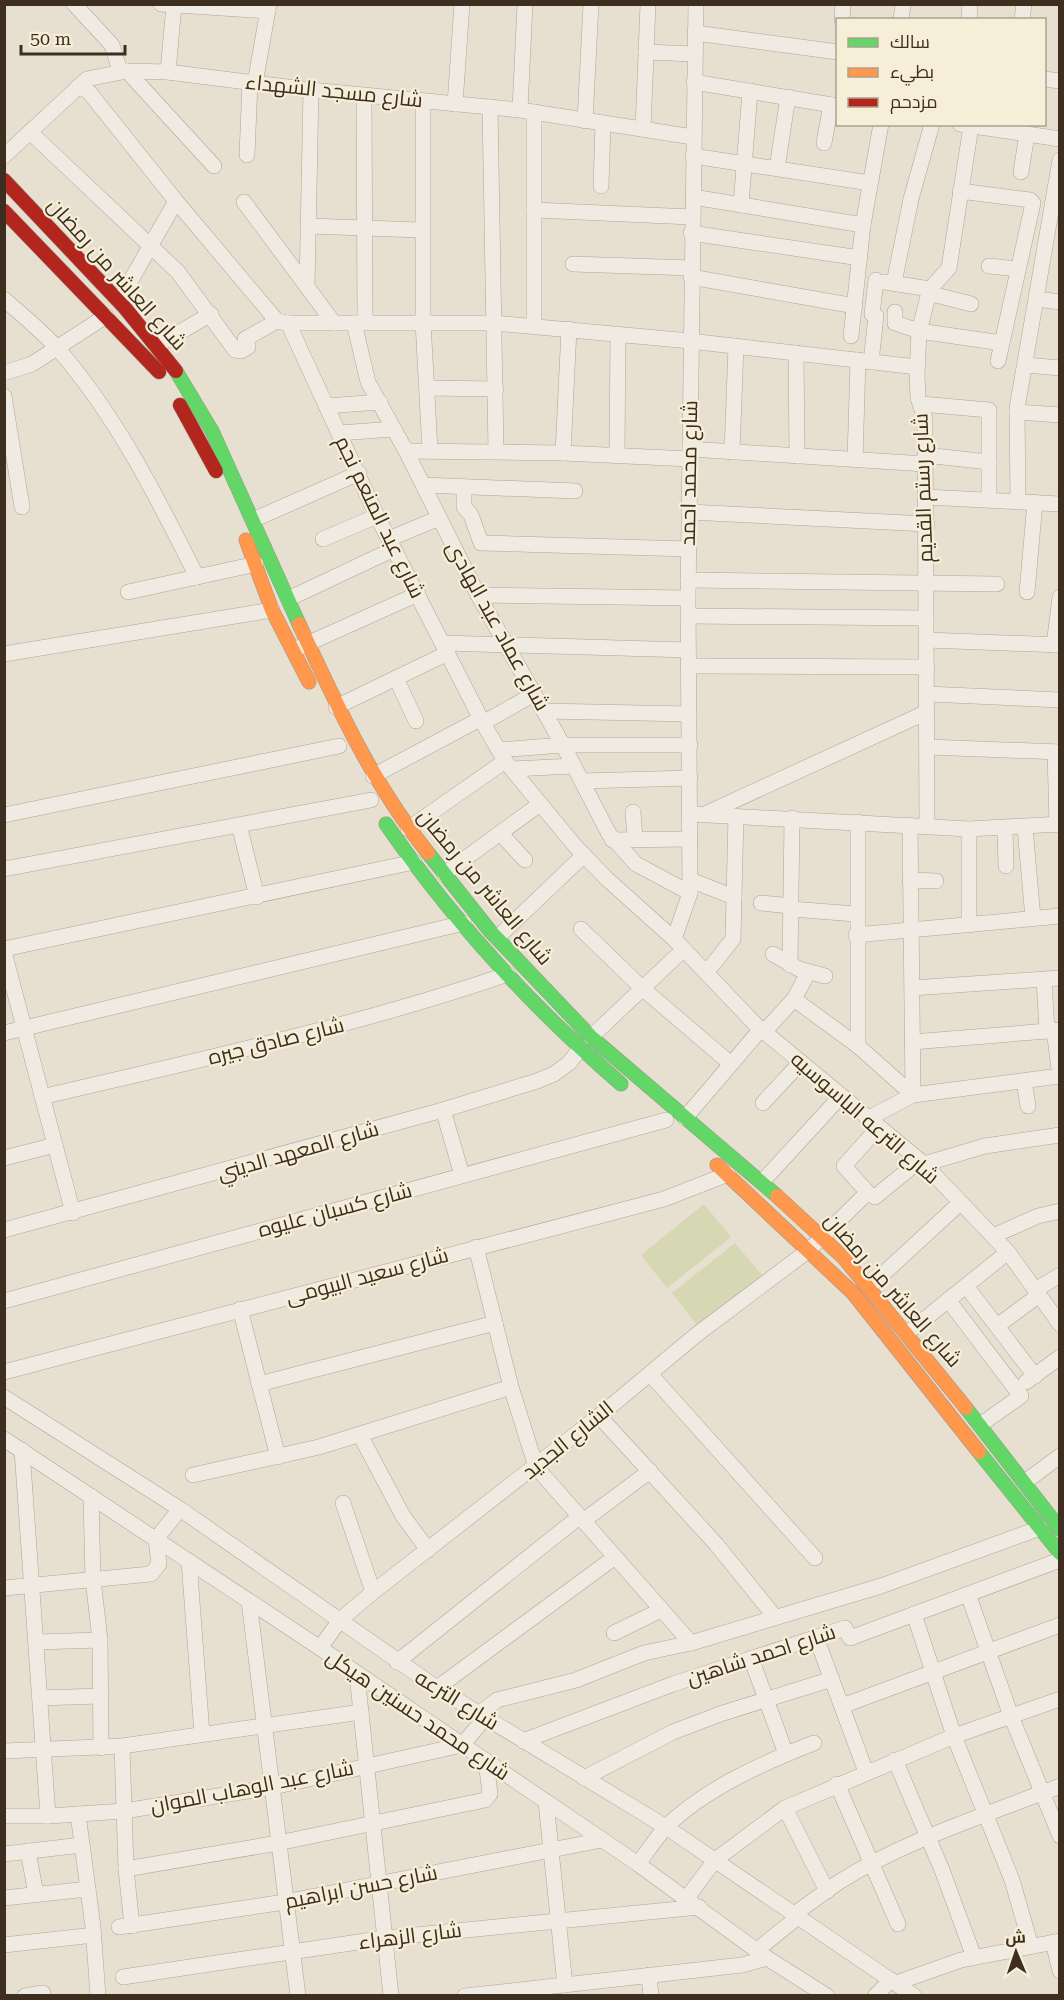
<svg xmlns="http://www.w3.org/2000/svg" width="1064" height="2000" font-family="'Roboto Serif',Cairo,serif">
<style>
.green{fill:#d6d7b3}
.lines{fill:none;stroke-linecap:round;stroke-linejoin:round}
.street-casing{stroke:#ada599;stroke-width:16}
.fast-casing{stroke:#9c958a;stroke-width:15}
.slow-casing{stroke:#9c958a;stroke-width:15}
.jam-casing{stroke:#9c958a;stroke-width:15}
.street{stroke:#efebe3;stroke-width:15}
.fast{stroke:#63d668;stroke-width:14}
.slow{stroke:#ff974d;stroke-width:14}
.jam{stroke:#b3261e;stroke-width:14}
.labels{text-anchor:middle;stroke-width:4.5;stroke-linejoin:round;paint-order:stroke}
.street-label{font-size:21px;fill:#3d2e20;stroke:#f7eed8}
</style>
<rect width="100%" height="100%" fill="#e7e0d1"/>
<g class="green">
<path d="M 704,1204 L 731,1237 L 667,1288 L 641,1255 Z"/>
<path d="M 735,1243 L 762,1275 L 698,1326 L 672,1293 Z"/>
</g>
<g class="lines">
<g class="street-casing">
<g id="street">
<path d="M 74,4 L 112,45 L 120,71"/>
<path d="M 161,4 L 268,11"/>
<path d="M 842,20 L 843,4"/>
<path d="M 901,20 L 903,4"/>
<path d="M 969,20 L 970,4"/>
<path d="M 1022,20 L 1024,4"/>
<path d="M 695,33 L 838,52"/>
<path d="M 646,52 L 694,54"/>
<path d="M 127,71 L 214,166"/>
<path d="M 168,72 L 174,5"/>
<path d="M 1044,79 L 1060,81"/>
<path d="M 694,82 L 838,106"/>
<path d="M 255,83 L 269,4"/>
<path d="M 79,86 L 89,92 L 176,201 L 277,321 L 288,323 L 494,323 L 690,341 L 917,367"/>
<path d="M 364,96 L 365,322"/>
<path d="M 423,101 L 423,322 L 430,450"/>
<path d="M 455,104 L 462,4"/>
<path d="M 490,107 L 496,451"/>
<path d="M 520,110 L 525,4"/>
<path d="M 585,121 L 591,4"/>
<path d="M 960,124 L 1060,139"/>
<path d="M 643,129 L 648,4"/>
<path d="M 30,132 L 178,272 L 235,350 L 241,351 L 248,347 L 245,339 L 277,321"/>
<path d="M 824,143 L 831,105"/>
<path d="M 247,155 L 250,82"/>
<path d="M 4,156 L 87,79 L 127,71 L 168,72 L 311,90 L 520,110 L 693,137"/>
<path d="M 693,156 L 870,183"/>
<path d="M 777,168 L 788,97"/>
<path d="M 1021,172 L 1027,134"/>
<path d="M 601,186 L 603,124"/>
<path d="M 960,191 L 1030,200 L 1033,203 L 998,361"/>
<path d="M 693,197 L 863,225"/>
<path d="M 244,202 L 334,323"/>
<path d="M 741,205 L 750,91"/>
<path d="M 534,210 L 692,217"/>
<path d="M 308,226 L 421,230"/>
<path d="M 691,233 L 860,258"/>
<path d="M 573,264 L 691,268"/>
<path d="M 989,266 L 1018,269"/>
<path d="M 691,277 L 855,306"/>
<path d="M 885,282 L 930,289"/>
<path d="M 894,283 L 911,199 L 932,124"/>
<path d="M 307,286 L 311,90"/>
<path d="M 928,293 L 971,304"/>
<path d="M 4,299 C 22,315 42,331 58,349 C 117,417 157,497 197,577"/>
<path d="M 1037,299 L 1060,302"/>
<path d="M 119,301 L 176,201"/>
<path d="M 895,312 L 895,323 L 919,331 L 1002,343"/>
<path d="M 288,323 L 377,516 L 483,723 L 505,761 L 576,847 L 607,879 L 674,939 L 756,1025 L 924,1164 L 1008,1252 L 1060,1324"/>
<path d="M 354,323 L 368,382 L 406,451 L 478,595 L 563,745 L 609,834 L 636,864 L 690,893"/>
<path d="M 534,326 L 534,112"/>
<path d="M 851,336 L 863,225 L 881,124"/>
<path d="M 156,346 L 211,314"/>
<path d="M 796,353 L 797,456"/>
<path d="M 871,362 L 876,316 L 872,314 L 876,280"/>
<path d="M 1026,365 L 1060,368"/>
<path d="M 4,373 L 32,364 L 106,316"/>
<path d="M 427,388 L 496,389"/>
<path d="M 4,396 L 22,507"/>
<path d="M 921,404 L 989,410 L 989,499"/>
<path d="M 326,406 L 380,402"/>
<path d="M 1017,412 L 1060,415"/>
<path d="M 339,433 L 394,429"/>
<path d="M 690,449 L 925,464"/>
<path d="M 406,451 L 563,453 L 690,459"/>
<path d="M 732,452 L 736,346"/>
<path d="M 563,453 L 569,329"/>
<path d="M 617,455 L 618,334"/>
<path d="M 925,455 L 989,462"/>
<path d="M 855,460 L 858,360"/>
<path d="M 423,485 L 575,491"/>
<path d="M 464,487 L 464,507 L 471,515 L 481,543 L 689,549"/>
<path d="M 926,497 L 1060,504"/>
<path d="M 1018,501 L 1017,408 L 1060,160"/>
<path d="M 689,512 L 927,524"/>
<path d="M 253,520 L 359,473"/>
<path d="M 323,539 L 377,516"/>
<path d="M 389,539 L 439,518"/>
<path d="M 688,580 L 997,584"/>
<path d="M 128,592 L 256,564"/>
<path d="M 1027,592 L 1035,502"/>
<path d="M 478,595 L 688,598"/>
<path d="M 288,599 L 394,549"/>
<path d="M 688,616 L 926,618"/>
<path d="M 927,640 L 1060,645"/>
<path d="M 443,643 L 688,650"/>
<path d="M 1054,645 L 1060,597"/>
<path d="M 300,647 L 418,594"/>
<path d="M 4,654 L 272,610"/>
<path d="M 689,666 L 927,667"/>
<path d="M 396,678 L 416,721"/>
<path d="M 927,694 L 1060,700"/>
<path d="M 336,707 L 448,653"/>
<path d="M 544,711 L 689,714"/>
<path d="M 483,723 L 534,694"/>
<path d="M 927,747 L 1060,752"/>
<path d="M 499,750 L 563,745 L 690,745"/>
<path d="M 1055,752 L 1057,825"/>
<path d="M 512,769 L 574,766"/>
<path d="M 373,776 L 480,719"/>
<path d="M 582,781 L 690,778"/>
<path d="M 633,812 L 635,839"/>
<path d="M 707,813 L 927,712"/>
<path d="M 690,814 L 969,829 L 1060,824"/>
<path d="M 4,815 L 339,746"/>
<path d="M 239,825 L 257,897"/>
<path d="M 927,826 L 925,418 L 918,398 L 917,374 L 919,331 L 930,289 L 949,268 L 971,126"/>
<path d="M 1025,828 L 1033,918"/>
<path d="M 408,829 L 505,761"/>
<path d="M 1005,829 L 1006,866"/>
<path d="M 500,833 L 525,860"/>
<path d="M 612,840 L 690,839"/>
<path d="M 4,869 L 371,800"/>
<path d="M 444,874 L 540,804"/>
<path d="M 690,880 L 734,897"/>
<path d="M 910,880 L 936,881"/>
<path d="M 761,903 L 791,906"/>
<path d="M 791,909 L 856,914"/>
<path d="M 969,925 L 969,829"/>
<path d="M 581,929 L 642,988 L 731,1064"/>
<path d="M 856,935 L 1060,916"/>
<path d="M 497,938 L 584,855"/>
<path d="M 674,939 L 690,893 L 688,598 L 696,4"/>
<path d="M 4,949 L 414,862"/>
<path d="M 4,952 L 73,1213"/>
<path d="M 773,954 L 799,969 L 825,976"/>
<path d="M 790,965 L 792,818"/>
<path d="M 706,973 L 733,939 L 736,816"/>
<path d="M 1044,980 L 1047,1031"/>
<path d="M 912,988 L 1060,978"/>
<path d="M 794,999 L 858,1046 L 913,1095 L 910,825"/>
<path d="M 764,1032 L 794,999 L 808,973"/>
<path d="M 4,1033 L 464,923"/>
<path d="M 591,1037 L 683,950"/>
<path d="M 912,1042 L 1060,1030"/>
<path d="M 858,1046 L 858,822"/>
<path d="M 1024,1081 L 1028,1106"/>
<path d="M 42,1097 C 198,1060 356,1026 508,974"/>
<path d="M 763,1103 L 800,1063"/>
<path d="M 443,1110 L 462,1175"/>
<path d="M 685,1118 L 761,1029"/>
<path d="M 867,1119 L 913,1095 L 1060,1076 L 1054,1030"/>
<path d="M 4,1158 L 55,1145"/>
<path d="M 924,1164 L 985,1146 L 1060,1135"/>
<path d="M 762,1182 L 841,1096"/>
<path d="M 868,1193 L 844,1166 L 878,1128"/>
<path d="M 4,1230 L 443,1110 L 537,1081 L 554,1074 L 569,1063 L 580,1049"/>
<path d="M 993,1236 L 1038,1216 L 1060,1211"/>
<path d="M 476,1247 L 511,1387 L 536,1467 L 691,1643"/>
<path d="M 966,1286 L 1035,1376"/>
<path d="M 869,1287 L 960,1203"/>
<path d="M 1035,1290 L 1060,1275"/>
<path d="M 948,1300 L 1021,1396 L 980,1425"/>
<path d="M 4,1301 L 666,1120"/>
<path d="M 240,1309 L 278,1457"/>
<path d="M 997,1326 L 1039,1295"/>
<path d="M 906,1334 L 1008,1252"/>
<path d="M 4,1372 L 664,1199 L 728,1174"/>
<path d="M 650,1374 L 815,1558"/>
<path d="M 1026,1382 L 1060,1357"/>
<path d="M 259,1384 L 495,1323"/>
<path d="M 4,1397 L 180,1509 L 437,1688 L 666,1827 L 914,1996"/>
<path d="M 599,1416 L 716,1544 L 775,1617"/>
<path d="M 360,1435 L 403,1516 L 428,1550"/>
<path d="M 4,1439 L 320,1648 L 638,1864 L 767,1958 L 827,1996"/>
<path d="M 22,1450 L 48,1816"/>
<path d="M 193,1475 L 319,1447 L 511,1387"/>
<path d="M 1025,1482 L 1060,1456"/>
<path d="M 91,1496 L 93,1579 L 100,1640 L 101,1748"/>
<path d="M 343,1503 L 373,1592"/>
<path d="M 583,1521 L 650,1471"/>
<path d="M 189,1561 L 202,1734"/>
<path d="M 4,1588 L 151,1574 L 159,1564 L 156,1539 L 180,1509"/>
<path d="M 968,1594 L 1011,1716 L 1060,1836"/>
<path d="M 249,1601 L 298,1996"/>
<path d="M 914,1614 L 954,1736 L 1012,1880 L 1031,1946"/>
<path d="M 614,1633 L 661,1610"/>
<path d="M 816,1637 L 866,1772"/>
<path d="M 37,1642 L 100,1640"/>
<path d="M 320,1648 L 340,1620 L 373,1592 L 599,1416 L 696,1335 L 809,1250 L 867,1193 L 875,1197 L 919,1161"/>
<path d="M 751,1658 L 786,1754"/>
<path d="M 397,1662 L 579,1517"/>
<path d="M 357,1675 L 391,1996"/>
<path d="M 437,1688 L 615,1557"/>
<path d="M 40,1698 L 99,1696"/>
<path d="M 842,1706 L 1060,1625"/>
<path d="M 479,1714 L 497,1700 L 576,1680 L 644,1653 L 691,1643 L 881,1586 L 1040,1528"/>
<path d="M 523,1741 L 673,1684 L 845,1628 L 850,1638 L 1060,1560"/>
<path d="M 122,1746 L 126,1869 L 132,1926"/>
<path d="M 4,1751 L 122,1746 L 361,1712"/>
<path d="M 895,1760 L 942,1870 L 974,1957"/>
<path d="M 584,1778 L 673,1732 L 720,1714 L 832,1679"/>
<path d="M 837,1784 L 898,1924"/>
<path d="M 546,1802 L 565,1985"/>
<path d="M 785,1808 L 827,1891"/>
<path d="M 78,1814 L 93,1927 L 98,1996"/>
<path d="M 4,1816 L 48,1816 L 124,1811 L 273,1787 L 462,1745 L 485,1718"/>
<path d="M 28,1851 L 36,1894"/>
<path d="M 4,1854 L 82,1845"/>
<path d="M 638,1864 C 647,1852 656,1838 666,1827 C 704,1789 765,1762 814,1743"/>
<path d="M 126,1869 L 278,1843 L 485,1800 L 490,1794 L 486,1761"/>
<path d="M 4,1898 L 88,1889"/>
<path d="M 687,1898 L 715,1860 L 785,1808 L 954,1736 L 1060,1699"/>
<path d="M 794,1914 C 809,1904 824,1892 839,1882 C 906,1840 986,1815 1060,1786"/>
<path d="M 119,1927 L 285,1902 L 602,1840"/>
<path d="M 1053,1942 L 1060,1971"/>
<path d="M 4,1945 L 94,1935"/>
<path d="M 757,1950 L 798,1917"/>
<path d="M 649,1975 L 651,1996"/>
<path d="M 123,1977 L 385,1938 L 699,1907"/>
<path d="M 896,1983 L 961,1960 L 1060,1941"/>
<path d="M 25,1996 L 43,1993"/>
<path d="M 465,1996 L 742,1965 L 767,1958"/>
<path d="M 875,1996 L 891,1980"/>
</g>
</g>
<g class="fast-casing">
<g id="fast">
<path d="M 176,371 L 212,431 L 299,624"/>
<path d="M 386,824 C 453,921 532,1007 621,1084"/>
<path d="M 428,853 L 490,931 L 591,1037 L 777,1196"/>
<path d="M 966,1408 L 1060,1529"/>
<path d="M 979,1452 L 1060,1553"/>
</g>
</g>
<g class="slow-casing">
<g id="slow">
<path d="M 246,540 L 272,610 L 309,682"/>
<path d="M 299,624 C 336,704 372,783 428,853"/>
<path d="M 717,1165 L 853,1293 L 979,1452"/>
<path d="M 777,1196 L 844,1258 L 966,1408"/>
</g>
</g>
<g class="jam-casing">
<g id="jam">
<path d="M 4,180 L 125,308 L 176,371"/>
<path d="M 4,211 L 159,372"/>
<path d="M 180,405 L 216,471"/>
</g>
</g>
<use href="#street" class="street"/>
<use href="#fast" class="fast"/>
<use href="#slow" class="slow"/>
<use href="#jam" class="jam"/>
</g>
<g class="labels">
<g class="street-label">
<text transform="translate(334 91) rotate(6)" y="7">شارع مسجد الشهداء</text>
<text transform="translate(117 274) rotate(48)" y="7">شارع العاشر من رمضان</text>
<text transform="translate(689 473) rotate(-89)" y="7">شارع محمد احمد</text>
<text transform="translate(923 488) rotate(-92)" y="7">شارع رستم القديم</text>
<text transform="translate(380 517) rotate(64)" y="7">شارع عبد المنعم نجم</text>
<text transform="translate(498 626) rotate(61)" y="7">شارع عماد عبد الهادى</text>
<text transform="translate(485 887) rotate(50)" y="7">شارع العاشر من رمضان</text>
<text transform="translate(276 1041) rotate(-14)" y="7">شارع صادق جيره</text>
<text transform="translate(865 1118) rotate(41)" y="7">شارع الترعه الباسوسيه</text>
<text transform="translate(298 1151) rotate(-16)" y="7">شارع المعهد الديني</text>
<text transform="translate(335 1210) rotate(-15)" y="7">شارع كسبان عليوه</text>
<text transform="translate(367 1276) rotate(-15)" y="7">شارع سعيد البيومى</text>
<text transform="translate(893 1290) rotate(49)" y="7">شارع العاشر من رمضان</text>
<text transform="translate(568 1440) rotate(-39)" y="7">الشارع الجديد</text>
<text transform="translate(761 1655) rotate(-18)" y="7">شارع احمد شاهين</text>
<text transform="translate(457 1700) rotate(32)" y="7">شارع الترعه</text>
<text transform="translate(418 1715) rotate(34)" y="7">شارع محمد حسنين هيكل</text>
<text transform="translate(252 1787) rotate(-11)" y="7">شارع عبد الوهاب الموان</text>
<text transform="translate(361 1887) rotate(-11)" y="7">شارع حسن ابراهيم</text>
<text transform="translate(410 1936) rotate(-7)" y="7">شارع الزهراء</text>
</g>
</g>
<rect width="1064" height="2000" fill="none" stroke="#3d2e20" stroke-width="12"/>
<rect x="836" y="18" width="210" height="108" fill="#f7eed8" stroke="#ada18e" stroke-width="1.5"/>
<rect x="848" y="38" width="30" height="9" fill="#63d668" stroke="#ada18e" stroke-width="1.5"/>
<text x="890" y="48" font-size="18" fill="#3d2e20">سالك</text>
<rect x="848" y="68" width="30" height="9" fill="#ff974d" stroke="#ada18e" stroke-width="1.5"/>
<text x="890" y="78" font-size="18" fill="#3d2e20">بطيء</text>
<rect x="848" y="98" width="30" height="9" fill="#b3261e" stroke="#ada18e" stroke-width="1.5"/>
<text x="890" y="108" font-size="18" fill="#3d2e20">مزدحم</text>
<g transform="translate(1016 1952) rotate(358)" stroke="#f7eed8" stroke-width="4.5" paint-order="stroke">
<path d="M0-4.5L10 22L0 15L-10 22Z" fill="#3d2e20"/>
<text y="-9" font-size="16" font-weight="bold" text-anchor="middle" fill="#3d2e20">ش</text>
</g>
<path d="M21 45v9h104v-9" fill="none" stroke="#3d2e20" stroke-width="3"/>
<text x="30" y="45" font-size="18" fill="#3d2e20" stroke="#f7eed8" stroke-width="4.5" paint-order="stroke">50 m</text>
</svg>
